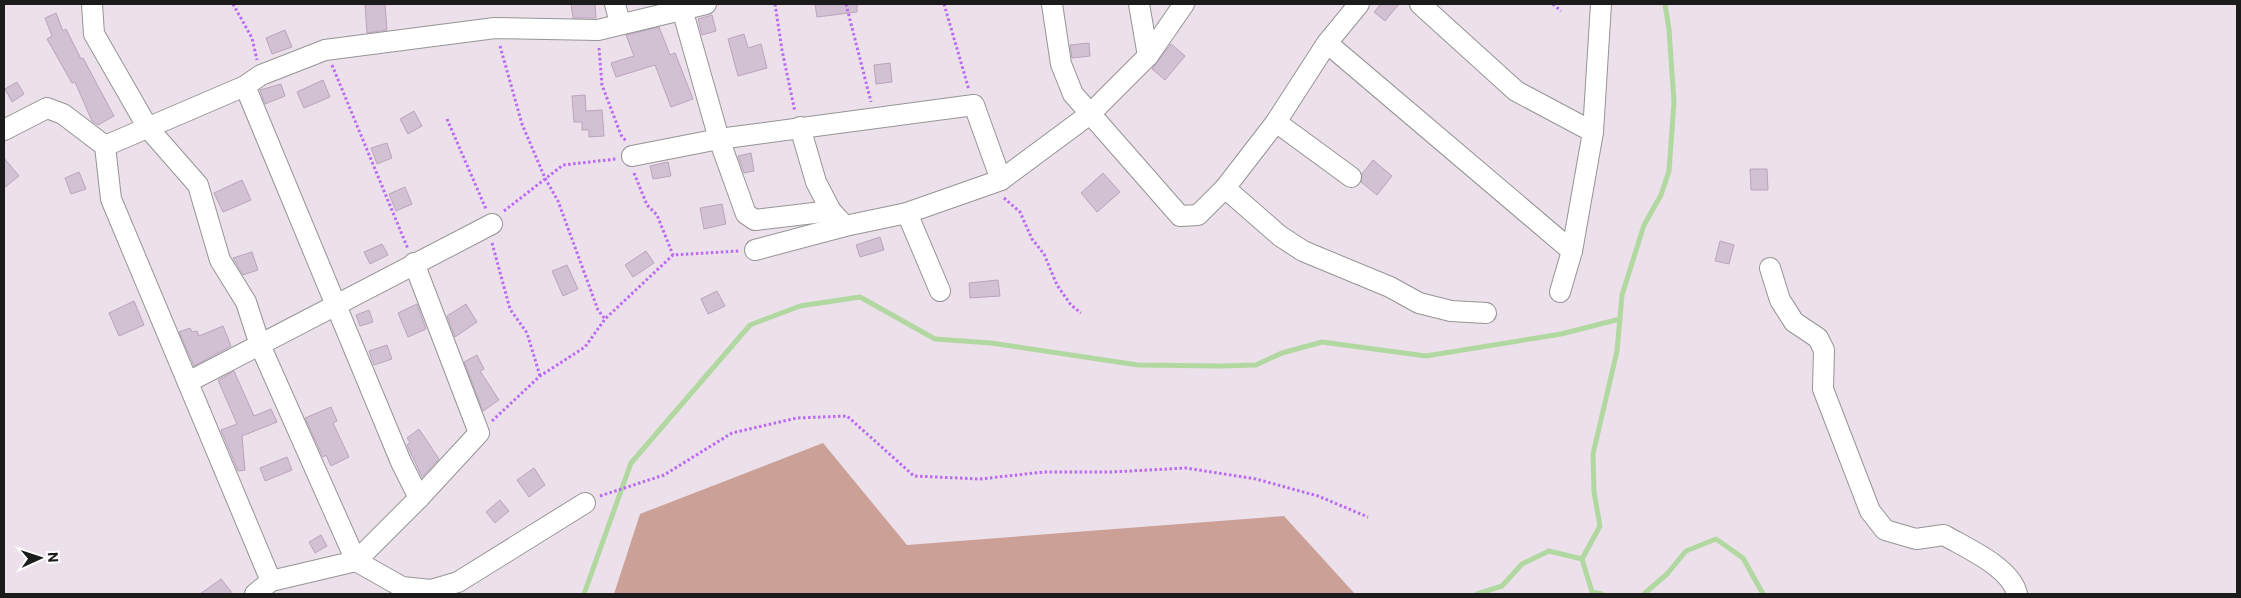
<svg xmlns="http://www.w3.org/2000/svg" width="2241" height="598" font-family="Commissioner,sans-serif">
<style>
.forest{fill:#caa097}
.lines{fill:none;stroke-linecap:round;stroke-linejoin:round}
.stream{stroke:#b2d8a2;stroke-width:5}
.building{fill:#d1c1d2;stroke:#bba4bd}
.street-casing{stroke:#959595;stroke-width:22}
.path{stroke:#ba6bf2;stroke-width:3;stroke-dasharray:2.5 2.5;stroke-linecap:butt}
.street{stroke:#fff;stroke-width:20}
</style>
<rect width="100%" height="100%" fill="#ece0ea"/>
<path class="forest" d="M 823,443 L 907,545 L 1284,516 L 1355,594 L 614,594 L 640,514 Z"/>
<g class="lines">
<g class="stream">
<path d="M 584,594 L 631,463 L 750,325 L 800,306 L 860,297 L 935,339 L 991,343 L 1138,365 L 1221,366 L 1256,365 L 1282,353 L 1322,342 L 1426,356 L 1561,334 L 1620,319"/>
<path d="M 1477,594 L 1502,586 L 1522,564 L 1549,551 L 1582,559"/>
<path d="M 1602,594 L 1592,592 L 1582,559 L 1600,526 L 1594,492 L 1593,454 L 1617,351 L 1622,295 L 1644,225 L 1661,195 L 1669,171 L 1674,102 L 1669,29 L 1665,4"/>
<path d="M 1644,594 L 1667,574 L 1686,551 L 1716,539 L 1743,558 L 1763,594"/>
</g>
</g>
<g class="building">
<path d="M 365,4 L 385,4 L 387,30 L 367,33 Z"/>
<path d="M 571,4 L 595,4 L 596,18 L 573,18 Z"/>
<path d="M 815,4 L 857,4 L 857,12 L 817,17 Z"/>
<path d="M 1381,4 L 1399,4 L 1385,21 L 1374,12 Z"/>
<path d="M 56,13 L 63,31 L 66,29 L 81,59 L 83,58 L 114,116 L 98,125 L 92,121 L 75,82 L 72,83 L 47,39 L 52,36 L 45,18 Z"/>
<path d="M 712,15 L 716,31 L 702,35 L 698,19 Z"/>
<path d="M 659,27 L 670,55 L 675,53 L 693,99 L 671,107 L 655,65 L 616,77 L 611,63 L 634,56 L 626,35 Z"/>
<path d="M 285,30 L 292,47 L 272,54 L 266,38 Z"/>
<path d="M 744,34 L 748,48 L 761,44 L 767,68 L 738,76 L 728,39 Z"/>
<path d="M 1089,43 L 1090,56 L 1072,58 L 1070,45 Z"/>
<path d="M 1171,44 L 1185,56 L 1165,80 L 1152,69 Z"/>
<path d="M 890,63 L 892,82 L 876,84 L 874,65 Z"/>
<path d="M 323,80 L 330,97 L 304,108 L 297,92 Z"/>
<path d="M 17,82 L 24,94 L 12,102 L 5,89 Z"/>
<path d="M 281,84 L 285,96 L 265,104 L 260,90 Z"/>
<path d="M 585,95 L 586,111 L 602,110 L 604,136 L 589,137 L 589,130 L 582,130 L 582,122 L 574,122 L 572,96 Z"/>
<path d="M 414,111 L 422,126 L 408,134 L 400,119 Z"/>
<path d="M 387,143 L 392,158 L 377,164 L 371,148 Z"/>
<path d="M 751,153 L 754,171 L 744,173 L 738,156 Z"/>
<path d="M 4,158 L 19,176 L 4,188 Z"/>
<path d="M 1373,160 L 1392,176 L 1377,195 L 1361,182 L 1362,174 Z"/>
<path d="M 668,162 L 671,176 L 653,179 L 650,166 Z"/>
<path d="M 1750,169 L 1767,169 L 1768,190 L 1751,190 Z"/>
<path d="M 79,172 L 86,189 L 71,194 L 65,178 Z"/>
<path d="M 1103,173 L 1120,192 L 1097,212 L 1081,193 Z"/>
<path d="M 242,180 L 251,200 L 223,212 L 214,193 Z"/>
<path d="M 405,187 L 412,204 L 396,211 L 389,194 Z"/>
<path d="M 722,204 L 726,224 L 704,229 L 700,208 Z"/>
<path d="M 880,237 L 884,250 L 860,257 L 856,245 Z"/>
<path d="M 1720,241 L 1734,245 L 1729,264 L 1715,261 Z"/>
<path d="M 382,244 L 388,255 L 370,264 L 364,252 Z"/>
<path d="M 646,251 L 654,263 L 633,277 L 625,265 Z"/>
<path d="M 252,252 L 258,270 L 243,275 L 233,258 Z"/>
<path d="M 567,265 L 578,289 L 563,296 L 552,271 Z"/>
<path d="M 998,280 L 1000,296 L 970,298 L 969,283 Z"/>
<path d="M 717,291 L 725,306 L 708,314 L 701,299 Z"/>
<path d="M 134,301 L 144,325 L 119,336 L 109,313 Z"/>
<path d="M 417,304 L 426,329 L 408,337 L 398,313 Z"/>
<path d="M 466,304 L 477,322 L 455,337 L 447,316 Z"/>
<path d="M 369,310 L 373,322 L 360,326 L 356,315 Z"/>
<path d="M 223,326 L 231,346 L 194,366 L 179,332 L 190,328 L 192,332 L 197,331 L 199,336 Z"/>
<path d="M 387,345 L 392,359 L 374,365 L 369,351 Z"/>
<path d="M 477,355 L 484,369 L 480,371 L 499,400 L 483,411 L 464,362 Z"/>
<path d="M 234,371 L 254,416 L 271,409 L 277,422 L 242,436 L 245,470 L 238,471 L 221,430 L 237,424 L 218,380 Z"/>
<path d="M 331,407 L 337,421 L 333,423 L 349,457 L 331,466 L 326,455 L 323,457 L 305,418 Z"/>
<path d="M 419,429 L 439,459 L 422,477 L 407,445 L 410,442 L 407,438 Z"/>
<path d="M 287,457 L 292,470 L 265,481 L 260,468 Z"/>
<path d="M 534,468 L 545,485 L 529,497 L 517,480 Z"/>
<path d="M 500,500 L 509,511 L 495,523 L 486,512 Z"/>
<path d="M 321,535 L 327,546 L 315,553 L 309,542 Z"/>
<path d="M 221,579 L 233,594 L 200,594 Z"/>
</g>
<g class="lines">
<g class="street-casing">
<g id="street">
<path d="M 92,4 L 94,34 L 148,128 L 198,185 L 220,260 L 246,302 L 260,345 L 356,561 L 419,498 L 479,433 L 414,263"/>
<path d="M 615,4 L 620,23"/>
<path d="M 1052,4 L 1061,64 L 1073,94 L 1180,216 L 1198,215 L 1225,188 L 1276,122 L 1327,43 L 1359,4"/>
<path d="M 1139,4 L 1148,56"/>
<path d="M 1420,4 L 1516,91 L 1593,132"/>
<path d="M 682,9 L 719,139 L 746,214 L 755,220 L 831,211 L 845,226"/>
<path d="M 1327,43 L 1572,251"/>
<path d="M 245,86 L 401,462 L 419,498"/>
<path d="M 1276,122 L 1351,177"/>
<path d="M 800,127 L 816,182 L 831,211"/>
<path d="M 4,130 L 47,108 L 63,114 L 105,146 L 111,199 L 271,581"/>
<path d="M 105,146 L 245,86 L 261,75 L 325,50 L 495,28 L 598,30 L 706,4"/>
<path d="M 632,156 L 719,139 L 974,105 L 1001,180"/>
<path d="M 1225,188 L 1280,236 L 1303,251 L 1390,287 L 1419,303 L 1451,311 L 1486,313"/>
<path d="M 907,213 L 940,291"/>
<path d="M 755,250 L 845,226 L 907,213 L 1001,180 L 1090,114 L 1148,56 L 1184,4"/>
<path d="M 1770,268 L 1780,300 L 1794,322 L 1818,338 L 1824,350 L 1823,389 L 1870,511 L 1885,530 L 1916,539 L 1944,535 C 1966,548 2011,567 2017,594"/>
<path d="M 1560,292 L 1572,251 L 1593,132 L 1601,4"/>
<path d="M 188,382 L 492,224"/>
<path d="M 255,594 L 271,581 L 356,561 L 402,587 L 431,590 L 458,582 L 585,503"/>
</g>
</g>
<g class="path">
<path d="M 233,4 L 252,38 L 257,60"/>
<path d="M 775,4 L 782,50 L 795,112"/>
<path d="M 846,4 L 871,102"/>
<path d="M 944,4 L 969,90"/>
<path d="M 1553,4 L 1561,11"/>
<path d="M 500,46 L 522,124 L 545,178 L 558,201 L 598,310 L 605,319"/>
<path d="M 599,48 L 602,85 L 621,135 L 626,141"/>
<path d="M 332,65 L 408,249"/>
<path d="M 447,119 L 486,209"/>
<path d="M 634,173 L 647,205 L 657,215 L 673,255"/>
<path d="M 1004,198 L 1020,212 L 1032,239 L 1044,254 L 1057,285 L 1071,305 L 1081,313"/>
<path d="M 504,211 L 563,165 L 616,159"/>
<path d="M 492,243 L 510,309 L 527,333 L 540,376"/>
<path d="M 492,421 L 540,376 L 585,347 L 605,319 L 673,255 L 739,251"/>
<path d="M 600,496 L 664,475 L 732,433 L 797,418 L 847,416 L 914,476 L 980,479 L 1044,472 L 1111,472 L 1186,468 L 1256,479 L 1318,496 L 1368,517"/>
</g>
<use href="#street" class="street"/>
</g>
<rect width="2241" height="598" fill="none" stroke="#1b1b1b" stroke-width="10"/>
<g transform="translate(40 558) rotate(87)" stroke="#ffffff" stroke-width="4" paint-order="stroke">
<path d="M0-4L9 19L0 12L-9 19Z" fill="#1b1b1b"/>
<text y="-8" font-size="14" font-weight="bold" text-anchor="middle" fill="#1b1b1b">N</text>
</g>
</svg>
